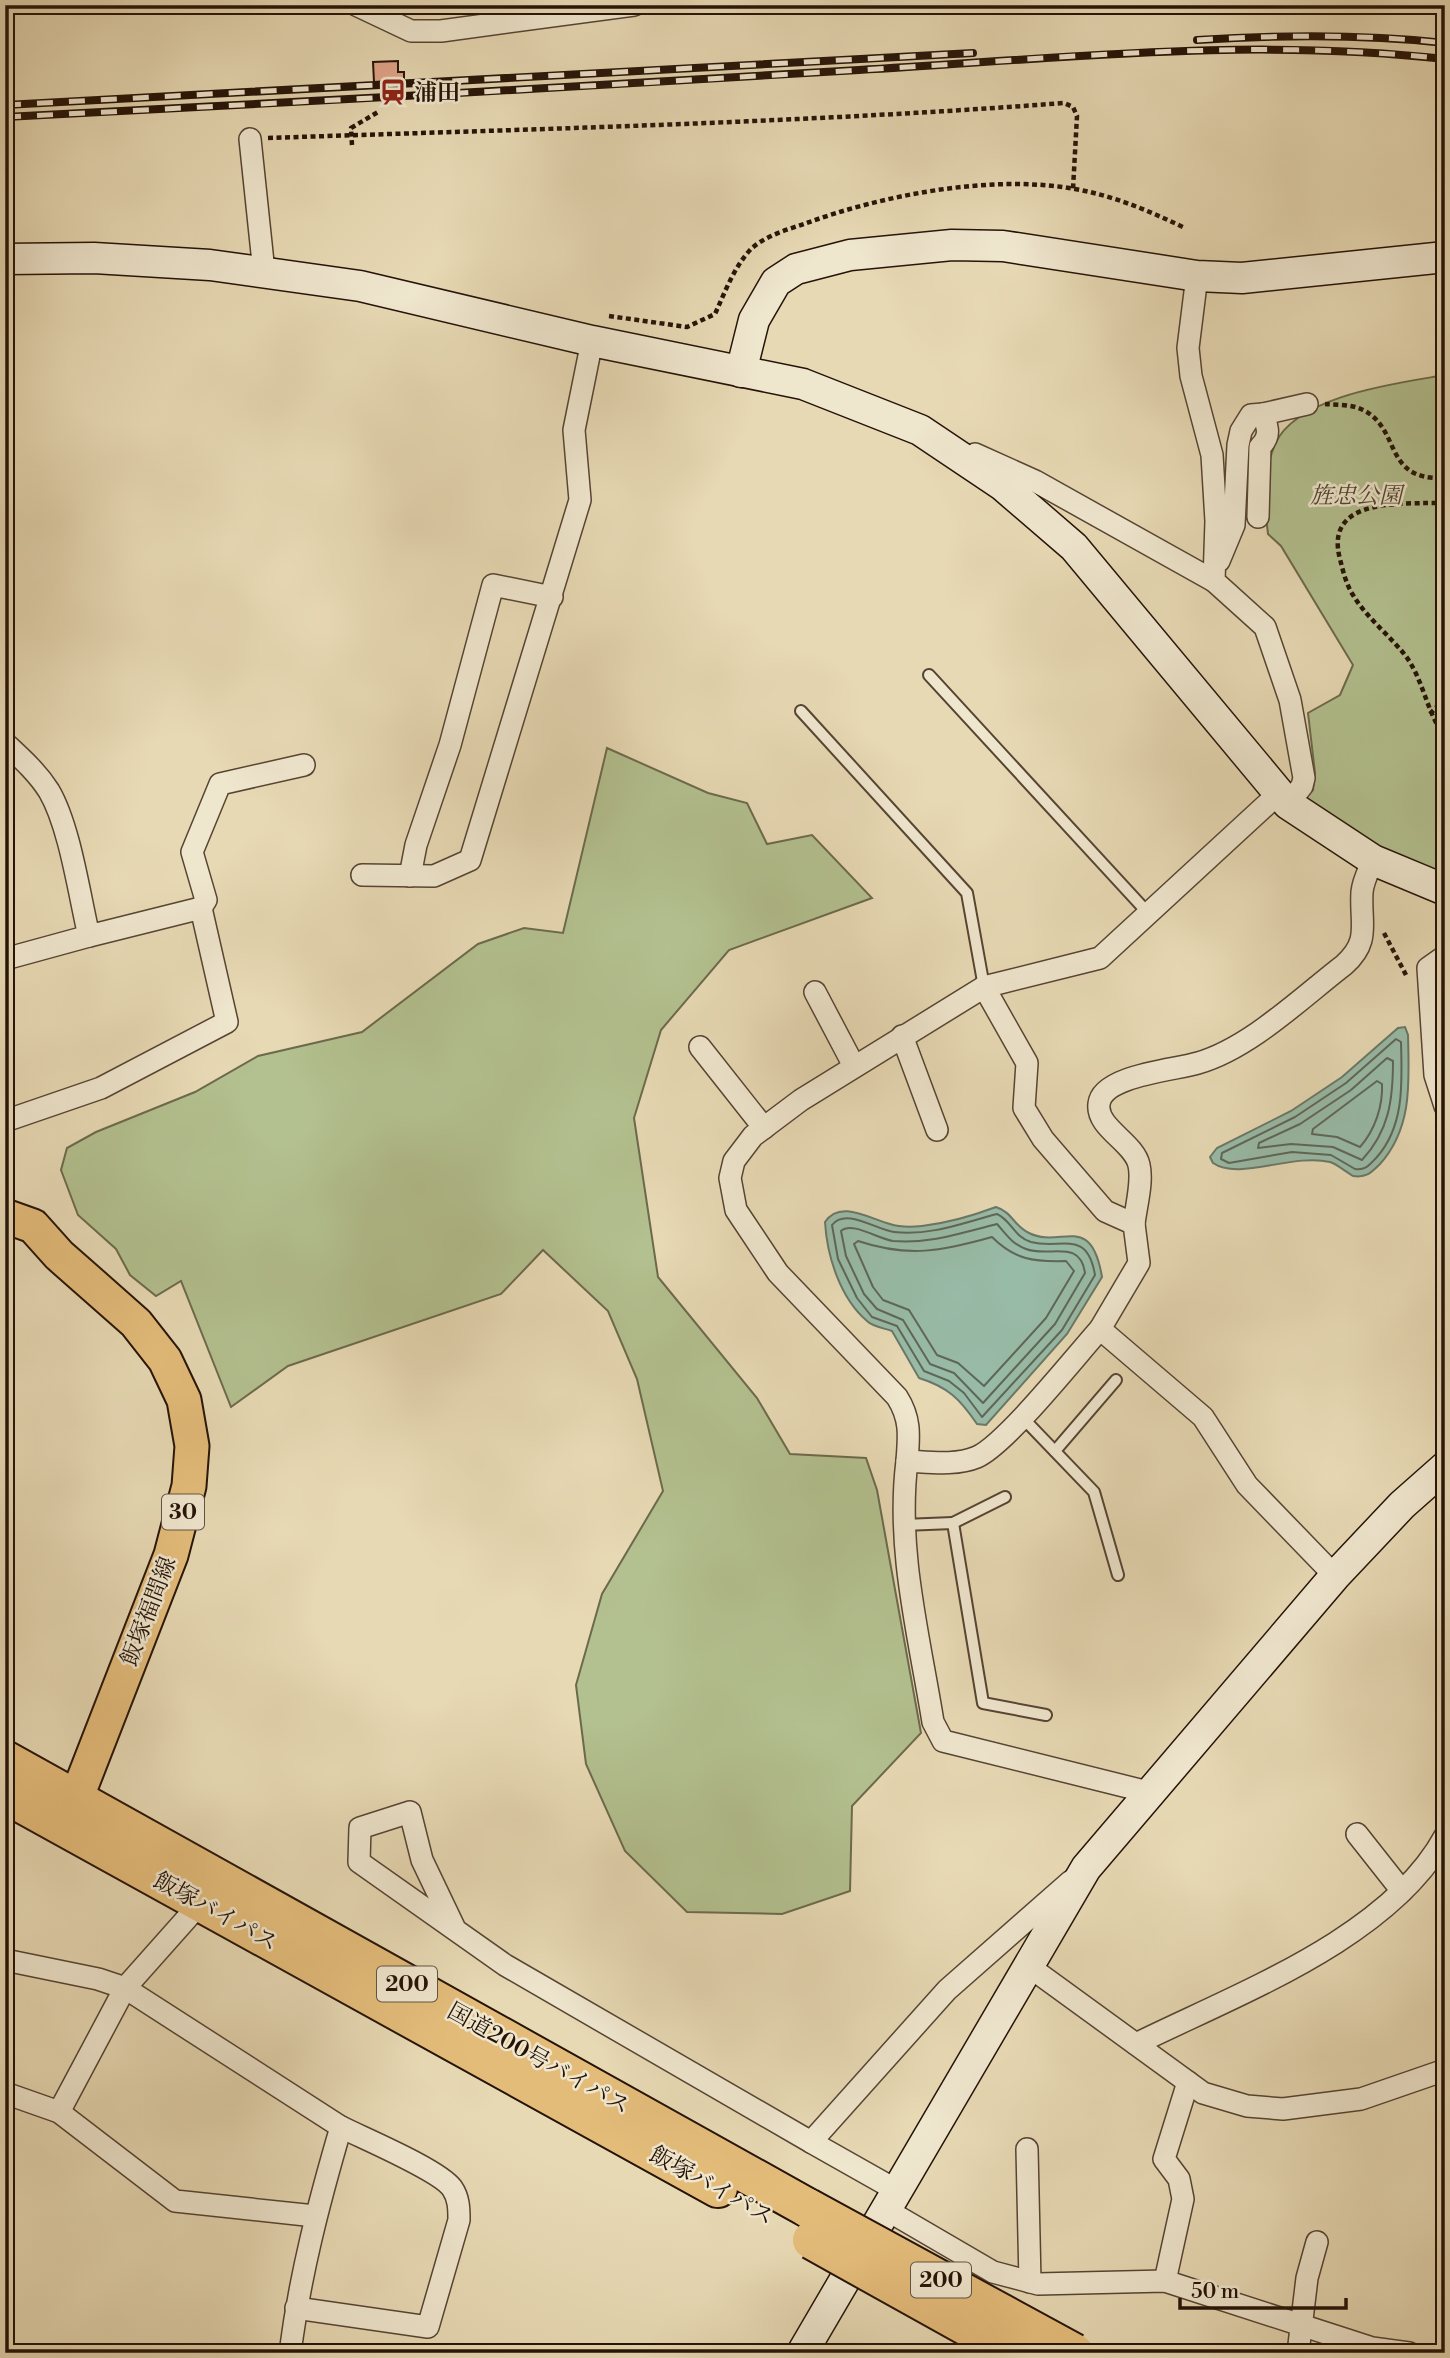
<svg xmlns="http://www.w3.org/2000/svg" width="1450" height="2358" font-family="'Libre Bodoni','Noto Serif JP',serif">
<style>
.green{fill:#b3c08f;stroke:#6c6a4c;stroke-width:2}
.water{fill:#98bba7;stroke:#6a7867;stroke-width:2}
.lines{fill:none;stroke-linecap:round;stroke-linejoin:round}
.shore{stroke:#5e6758;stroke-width:2}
.building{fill:#e1a488;stroke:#251308;stroke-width:2}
.lane-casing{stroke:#564433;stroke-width:14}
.street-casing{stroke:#564433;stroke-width:24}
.secondary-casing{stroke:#251308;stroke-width:33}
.primary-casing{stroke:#251308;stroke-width:37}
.highway-casing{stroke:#251308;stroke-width:42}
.path{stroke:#251308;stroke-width:4.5;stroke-dasharray:5 3.5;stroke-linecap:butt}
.lane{stroke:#efe6ce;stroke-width:10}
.street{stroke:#efe6ce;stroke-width:21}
.secondary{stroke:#efe6ce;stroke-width:30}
.primary{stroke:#e4bc7a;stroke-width:33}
.highway{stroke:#e4bc7a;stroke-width:38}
.rail-casing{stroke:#251308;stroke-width:8}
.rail{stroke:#efe6ce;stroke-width:5;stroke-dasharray:16;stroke-linecap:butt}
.highway-bridge-casing{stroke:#251308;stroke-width:42;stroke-linecap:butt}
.highway-bridge{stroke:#e4bc7a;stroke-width:38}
.labels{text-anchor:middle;stroke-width:5;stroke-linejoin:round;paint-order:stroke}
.shield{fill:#efe6ce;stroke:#625243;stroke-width:2}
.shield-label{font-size:21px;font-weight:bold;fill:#251308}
.poi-label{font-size:23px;font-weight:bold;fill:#251308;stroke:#efe6ce;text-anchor:start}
.park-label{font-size:23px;font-style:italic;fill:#504730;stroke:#efe6ce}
.street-label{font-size:23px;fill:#251308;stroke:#efe6ce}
</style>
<rect width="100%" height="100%" fill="#e7d9b4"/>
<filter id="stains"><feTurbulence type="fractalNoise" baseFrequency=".00286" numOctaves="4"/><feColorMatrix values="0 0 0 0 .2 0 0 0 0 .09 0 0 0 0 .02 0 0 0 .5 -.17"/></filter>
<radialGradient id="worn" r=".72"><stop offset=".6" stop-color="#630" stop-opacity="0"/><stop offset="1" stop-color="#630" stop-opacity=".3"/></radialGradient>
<g class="green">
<path d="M 1445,375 L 1445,875 L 1344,832 L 1301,803 L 1313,790 L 1315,773 L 1308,713 L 1340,695 L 1353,665 L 1281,546 L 1268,534 C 1264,504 1263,472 1275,444 C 1297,395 1399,383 1445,375 Z"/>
<path d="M 607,748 L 708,793 L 747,803 L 767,844 L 812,835 L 872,898 L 729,950 L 661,1030 L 634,1118 L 658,1277 L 757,1398 L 790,1454 L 866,1458 L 877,1490 L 921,1733 L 852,1806 L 850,1891 L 782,1914 L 687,1912 L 625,1851 L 586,1764 L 576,1685 L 602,1594 L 663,1491 L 637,1379 L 608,1311 L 543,1250 L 501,1294 L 288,1366 L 231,1407 L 181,1281 L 156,1296 L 130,1275 L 116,1249 L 78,1215 L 61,1170 L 67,1148 L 96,1132 L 195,1092 L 258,1056 L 362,1032 L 478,944 L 524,928 L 563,933 Z"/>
</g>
<g class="water">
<path d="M 1405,1027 L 1408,1035 C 1409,1081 1413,1127 1380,1164 C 1371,1173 1366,1178 1353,1176 C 1346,1172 1337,1164 1330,1162 C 1292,1153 1239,1181 1213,1163 L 1210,1157 L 1217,1148 L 1291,1111 L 1342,1077 L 1398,1028 Z"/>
<path d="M 996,1207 C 1012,1212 1014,1226 1029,1233 C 1061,1249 1091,1211 1102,1277 L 1067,1334 L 986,1425 L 977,1424 C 960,1399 948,1387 919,1378 L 892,1331 C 884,1328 873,1327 867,1321 C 840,1298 827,1256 825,1222 C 840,1199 870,1219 890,1224 C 899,1227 912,1227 922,1226 C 948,1223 972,1216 996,1207 Z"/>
</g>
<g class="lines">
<g class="shore">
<path d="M 1396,1039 L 1401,1042 C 1402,1081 1405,1125 1377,1157 C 1370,1164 1366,1171 1355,1169 L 1331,1155 L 1292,1152 L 1229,1163 L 1221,1159 L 1222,1153 L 1295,1117 L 1346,1083 Z"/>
<path d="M 1387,1058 L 1393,1061 C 1393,1100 1389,1131 1362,1160 L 1333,1147 L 1291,1144 L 1258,1148 L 1259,1143 L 1300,1124 L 1351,1090 Z"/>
<path d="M 1377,1081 L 1382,1084 C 1383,1106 1375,1130 1360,1147 L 1337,1137 L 1312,1134 L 1313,1129 Z"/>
<path d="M 997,1214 C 1011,1220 1014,1237 1031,1242 C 1061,1250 1087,1228 1095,1275 L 1062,1330 L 982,1417 L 964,1393 L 949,1381 L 924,1371 L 897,1326 L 872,1317 L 857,1298 L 838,1259 L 832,1225 C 846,1207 876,1230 894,1232 C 931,1236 962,1223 997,1214 Z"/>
<path d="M 997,1224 C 1006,1234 1012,1244 1026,1249 C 1049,1258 1080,1238 1085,1273 L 1055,1324 L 983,1403 L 954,1373 L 930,1364 L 903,1320 L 877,1309 L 864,1294 L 846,1256 L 841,1231 C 852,1221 878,1239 893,1241 C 931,1244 961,1233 997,1224 Z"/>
<path d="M 992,1237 C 1015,1260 1034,1262 1066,1261 L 1074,1271 L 1046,1318 L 984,1386 L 958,1363 L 937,1355 L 909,1310 L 883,1300 L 873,1287 L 854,1244 L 858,1241 C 909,1258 942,1251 992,1237 Z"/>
</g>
</g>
<path class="building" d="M 398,61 L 398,72 L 404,72 L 404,81 L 374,82 L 373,62 Z"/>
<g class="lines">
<g class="lane-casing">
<g id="lane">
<path d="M 929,675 L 1148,913"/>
<path d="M 801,711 L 967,893 L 984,987"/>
<path d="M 1021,1416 L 1094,1492 L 1118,1575"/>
<path d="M 1055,1451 L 1116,1380"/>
<path d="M 953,1523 L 1005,1497"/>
<path d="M 903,1525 L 953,1523 L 983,1703 L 1046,1715"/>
</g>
</g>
<g class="street-casing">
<g id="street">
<path d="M 356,5 L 411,31 L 441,31 L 634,5"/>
<path d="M 250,139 L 264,272"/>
<path d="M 1197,276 L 1188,348 L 1191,376 L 1212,455 L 1216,521 L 1214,581 L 1265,627 L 1290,700 L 1304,778 L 1302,786 L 1288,804"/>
<path d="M 1263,414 L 1307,404"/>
<path d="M 975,454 L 1035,481 L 1214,581"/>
<path d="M 1219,561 L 1234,525 L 1238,445 L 1241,431 L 1251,415 L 1263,414 C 1268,428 1271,436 1260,447 L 1258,517"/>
<path d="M 5,743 C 21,758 37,772 49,791 C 70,827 79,894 89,936 L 201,908 L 227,1022 L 101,1088 L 5,1121"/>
<path d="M 1278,794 L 1100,958 L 984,987 L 1027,1063 L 1024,1108 L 1043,1139 L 1105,1211 L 1134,1224 L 1139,1263 L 1100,1329 L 1203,1417 L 1247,1485 L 1335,1576"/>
<path d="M 362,875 L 434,876 L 470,860 L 580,500 L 574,430 L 592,341"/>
<path d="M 410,876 L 416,845 L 450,745 L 493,585 L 552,597"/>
<path d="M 201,908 L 206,900 L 192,852 L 220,784 L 304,765"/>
<path d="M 1445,956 L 1428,968 L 1435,1075 L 1445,1106"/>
<path d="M 5,959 L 89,936"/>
<path d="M 815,992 L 854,1066"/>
<path d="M 902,1036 L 937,1130"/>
<path d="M 700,1047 L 764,1128"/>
<path d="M 1134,1224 C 1136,1206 1143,1182 1139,1165 C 1134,1142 1096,1128 1099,1104 C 1102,1075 1176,1070 1198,1063 C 1250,1048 1301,998 1344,965 C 1371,941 1360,924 1362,892 C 1363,881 1369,870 1373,860"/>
<path d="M 1100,1329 C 1075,1357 1006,1444 977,1457 C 956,1466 929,1462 907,1461 C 896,1549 919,1635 933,1722 L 943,1741 L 1152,1793"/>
<path d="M 907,1461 C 909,1436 911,1419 897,1397 L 778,1273 L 736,1210 L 730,1178 L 734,1161 L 753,1136 L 801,1100 L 984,987"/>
<path d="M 1357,1834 L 1402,1891"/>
<path d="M 455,1929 L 422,1860 L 410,1812 L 360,1828 L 359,1862 L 505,1965 L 811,2142 L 947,1990 L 1071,1881"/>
<path d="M 5,1960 L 98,1979 L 125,1988 L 341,2127 C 319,2202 300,2275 290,2353"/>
<path d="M 1027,1965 L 1203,2093 L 1247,2106 L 1283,2109 L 1361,2099 L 1445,2070"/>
<path d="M 1136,2044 C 1237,1994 1390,1938 1445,1836"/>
<path d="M 5,2093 L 59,2112 L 175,2201 L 315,2216"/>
<path d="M 59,2112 L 125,1988 L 205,1898"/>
<path d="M 811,2142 L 896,2190"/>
<path d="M 1027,2149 L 1030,2282"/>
<path d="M 885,2209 L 993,2272 L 1038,2284 L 1165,2281 L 1372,2348 L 1409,2353"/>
<path d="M 1165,2281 L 1183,2199 L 1179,2179 L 1164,2159 L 1188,2082"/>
<path d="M 296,2308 L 428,2327 L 459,2220 C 459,2209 459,2198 452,2188 C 439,2170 365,2139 341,2127"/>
<path d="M 1298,2353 L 1307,2278 L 1317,2242"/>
</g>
</g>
<g class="secondary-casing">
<g id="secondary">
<path d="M 5,259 L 94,258 L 210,265 L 360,286 L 592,341 L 803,384 L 920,430 L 1002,485 L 1074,547 L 1288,804 L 1373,860 L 1445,890"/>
<path d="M 741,372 L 754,320 L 776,282 L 796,269 L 850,255 L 952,245 L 1003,246 L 1197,276 L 1242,278 L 1445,257"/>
<path d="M 802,2353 L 1086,1868 L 1335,1576 L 1402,1505 L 1445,1467"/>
</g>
</g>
<g class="primary-casing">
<path id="primary" d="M 5,1216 L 33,1226 L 59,1255 L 136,1323 L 165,1360 L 184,1400 L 192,1446 L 189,1486 L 171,1555 L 76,1799"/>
</g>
<g class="highway-casing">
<g id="highway">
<path d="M 5,1760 L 808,2208"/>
<path d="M 5,1794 L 718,2188"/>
</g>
</g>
<g class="path">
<path d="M 268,138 C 534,129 799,123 1064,103 L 1073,107 L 1077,116 L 1073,189"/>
<path d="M 352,145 L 351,128 L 378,112"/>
<path d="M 609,316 L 687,327 L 715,314 C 725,292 734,267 751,249 C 765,236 786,230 804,224 C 882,195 992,174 1075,189 C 1115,196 1149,211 1185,228"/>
<path d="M 1325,404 C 1337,405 1352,404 1363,410 C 1402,429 1382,481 1445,478"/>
<path d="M 1445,503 C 1405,504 1323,496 1340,559 C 1343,571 1346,584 1353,595 C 1366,617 1389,635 1405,655 C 1424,680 1426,712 1445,737"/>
<path d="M 1430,714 L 1445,698"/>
<path d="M 1384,933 L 1406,975"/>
</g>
<use href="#lane" class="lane"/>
<use href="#street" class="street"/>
<use href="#secondary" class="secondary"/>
<use href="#primary" class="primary"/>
<use href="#highway" class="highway"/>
<g class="rail-casing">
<g id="rail">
<path d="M 1197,40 C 1279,35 1363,34 1445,43"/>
<path d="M 5,105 L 973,53"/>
<path d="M 5,117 C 290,103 574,87 859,70 C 1054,59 1250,37 1445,59"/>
</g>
</g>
<use href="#rail" class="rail"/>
<g class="highway-bridge-casing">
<g id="highway-bridge">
<path d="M 808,2208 L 1074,2353"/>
<path d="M 812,2240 L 1015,2353"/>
</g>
</g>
<use href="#highway-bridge" class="highway-bridge"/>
</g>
<defs>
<g id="station-bare" transform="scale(2.1)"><path d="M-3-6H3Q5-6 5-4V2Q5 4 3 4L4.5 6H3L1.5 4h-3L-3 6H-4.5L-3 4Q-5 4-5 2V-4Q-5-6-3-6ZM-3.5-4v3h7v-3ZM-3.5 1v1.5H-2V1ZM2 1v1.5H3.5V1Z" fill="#8f2418" stroke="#efe6ce" stroke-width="2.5" paint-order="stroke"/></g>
</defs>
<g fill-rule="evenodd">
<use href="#station-bare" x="393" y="92"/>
</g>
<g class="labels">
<g class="shield">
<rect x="162" y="1494.5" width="42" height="35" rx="5"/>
<rect x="377" y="1966.5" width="60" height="35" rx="5"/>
<rect x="911" y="2262.5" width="60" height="35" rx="5"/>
</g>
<g class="shield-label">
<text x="183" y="1519">30</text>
<text x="407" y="1991">200</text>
<text x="941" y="2287">200</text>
</g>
<g class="poi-label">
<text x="414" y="100">浦田</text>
</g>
<g class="park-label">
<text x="1356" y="503">旌忠公園</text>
</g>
<g class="street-label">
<text transform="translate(148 1611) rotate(-69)" y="8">飯塚福間線</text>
<text transform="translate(216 1911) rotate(29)" y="8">飯塚バイパス</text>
<text transform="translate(539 2058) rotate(29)" y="8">国道200号バイパス</text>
<text transform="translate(712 2185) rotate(29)" y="8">飯塚バイパス</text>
</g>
</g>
<rect width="1450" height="2358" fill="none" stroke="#e7d9b4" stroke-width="28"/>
<rect x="7" y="7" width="1436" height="2344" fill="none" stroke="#251308" stroke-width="3.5"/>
<rect x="14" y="14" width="1422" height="2330" fill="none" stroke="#251308" stroke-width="2"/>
<path d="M1180 2298v10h166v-10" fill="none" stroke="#251308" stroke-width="3.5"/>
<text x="1191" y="2298" font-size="21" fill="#251308" stroke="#efe6ce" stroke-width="5" paint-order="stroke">50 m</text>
<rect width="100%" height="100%" filter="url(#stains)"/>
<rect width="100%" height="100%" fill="url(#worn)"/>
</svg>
